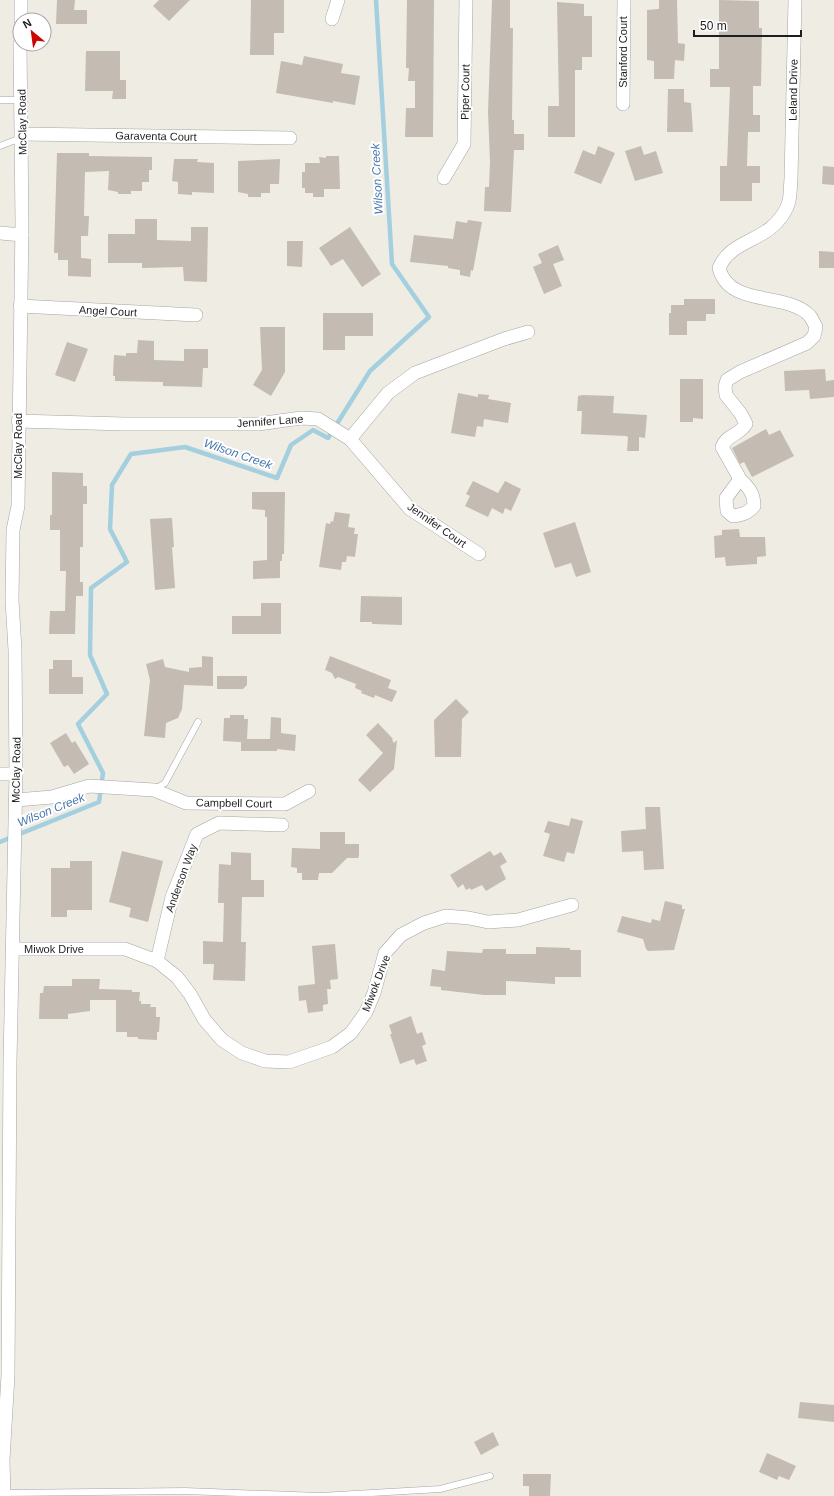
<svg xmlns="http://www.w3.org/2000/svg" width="834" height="1496" font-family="Helvetica,sans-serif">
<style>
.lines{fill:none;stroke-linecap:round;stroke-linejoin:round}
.stream{stroke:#a4cfde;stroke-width:4.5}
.building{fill:#c4bbb3}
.lane-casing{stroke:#a5a5a5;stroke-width:7}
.street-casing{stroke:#a5a5a5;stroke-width:14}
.lane{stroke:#fff;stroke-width:6}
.street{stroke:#fff;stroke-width:13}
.labels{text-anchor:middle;stroke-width:4;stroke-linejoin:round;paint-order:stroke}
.street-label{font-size:11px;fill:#1e1e1e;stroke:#fff}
.water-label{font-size:12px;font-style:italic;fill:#4979af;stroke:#fff}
</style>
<rect width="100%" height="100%" fill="#efece4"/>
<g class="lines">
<path class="stream" d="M 0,842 L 99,802 L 103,773 L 78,724 L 107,694 L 90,655 L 91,588 L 127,562 L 110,529 L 112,485 L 131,454 L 185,447 L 277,478 L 291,445 L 313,430 L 328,438 L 370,371 L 429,317 L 392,264 L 376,0"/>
</g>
<g class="building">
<path d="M 57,0 L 75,0 L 74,10 L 87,10 L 87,24 L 56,24 Z"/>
<path d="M 159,0 L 190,0 L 169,21 L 153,6 Z"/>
<path d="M 251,0 L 284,0 L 284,33 L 274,33 L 274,55 L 250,55 Z"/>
<path d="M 407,0 L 434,0 L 433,137 L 405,137 L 406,108 L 415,108 L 415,81 L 408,81 L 409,68 L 406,68 Z"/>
<path d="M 492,0 L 510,0 L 510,28 L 513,28 L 512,120 L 514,120 L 514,134 L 524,134 L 524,150 L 514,150 L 511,212 L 484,211 L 485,187 L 489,187 L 490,162 L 488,112 Z"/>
<path d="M 659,0 L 677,0 L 678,43 L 685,44 L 684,61 L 675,60 L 674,79 L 654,79 L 654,61 L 647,60 L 647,10 L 659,9 Z"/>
<path d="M 719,0 L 759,1 L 759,28 L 762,28 L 761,86 L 753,86 L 753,115 L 760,115 L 760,132 L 748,132 L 747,166 L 760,166 L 760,183 L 752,183 L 752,201 L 720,201 L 720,166 L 727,166 L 730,87 L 710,87 L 710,69 L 719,69 Z"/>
<path d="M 557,2 L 584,4 L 584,16 L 592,16 L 592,57 L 582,57 L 582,70 L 575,70 L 575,137 L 548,137 L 548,106 L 559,106 Z"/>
<path d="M 86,51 L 120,51 L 120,80 L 126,80 L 126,99 L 112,99 L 113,91 L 85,91 Z"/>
<path d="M 304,56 L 343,64 L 341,73 L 360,76 L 355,105 L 333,101 L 333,103 L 276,93 L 281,61 L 302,65 Z"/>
<path d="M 668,89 L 684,89 L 684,102 L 691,103 L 693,132 L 667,132 Z"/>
<path d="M 598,146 L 615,153 L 601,184 L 574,173 L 583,150 L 595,155 Z"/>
<path d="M 641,146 L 644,155 L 656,151 L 663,173 L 635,181 L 625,151 Z"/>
<path d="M 57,153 L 89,153 L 89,156 L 152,157 L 152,170 L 149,170 L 149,182 L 142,182 L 142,191 L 131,191 L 131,194 L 118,194 L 118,192 L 108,190 L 109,171 L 85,172 L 84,216 L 89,216 L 88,236 L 81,236 L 81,258 L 91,259 L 91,277 L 68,276 L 68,260 L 58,260 L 58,253 L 54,253 Z"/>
<path d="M 326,156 L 339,156 L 340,189 L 324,189 L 324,197 L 313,197 L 313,193 L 305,193 L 305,188 L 302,188 L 302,172 L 305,172 L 305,163 L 320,163 L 319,157 L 326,158 Z"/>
<path d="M 174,159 L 198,159 L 197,162 L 214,163 L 214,193 L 192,192 L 192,195 L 178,194 L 178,182 L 172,181 Z"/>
<path d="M 280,159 L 279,184 L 270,184 L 270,193 L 261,193 L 261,197 L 248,197 L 248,194 L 238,192 L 238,161 Z"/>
<path d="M 823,166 L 834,167 L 834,185 L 822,184 Z"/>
<path d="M 135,219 L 157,219 L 157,240 L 191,241 L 191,227 L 208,227 L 207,282 L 184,281 L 183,267 L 142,268 L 142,263 L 108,263 L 108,234 L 135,234 Z"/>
<path d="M 468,220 L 482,222 L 473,271 L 471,270 L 470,277 L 460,275 L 460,270 L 448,268 L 448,266 L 410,262 L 414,235 L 453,239 L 456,221 L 467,223 Z"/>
<path d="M 350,227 L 381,274 L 362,287 L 343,259 L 331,266 L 319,248 Z"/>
<path d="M 287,241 L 303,241 L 302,267 L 287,266 Z"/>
<path d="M 558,245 L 564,260 L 553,264 L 562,286 L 544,294 L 533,267 L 542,263 L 538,254 Z"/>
<path d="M 819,251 L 834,252 L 834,268 L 819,268 Z"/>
<path d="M 684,299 L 715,299 L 715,314 L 706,314 L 706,321 L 687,321 L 687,335 L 669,335 L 669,313 L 671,313 L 671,305 L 684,305 Z"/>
<path d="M 323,313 L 373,313 L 373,336 L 345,336 L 345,350 L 323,350 Z"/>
<path d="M 260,327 L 285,327 L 285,372 L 271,396 L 253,385 L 262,370 Z"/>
<path d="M 138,340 L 154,341 L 154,360 L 184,361 L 184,349 L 208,349 L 208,368 L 203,368 L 202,387 L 163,386 L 163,382 L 115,381 L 115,376 L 113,376 L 114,355 L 126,356 L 126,353 L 137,353 Z"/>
<path d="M 67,342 L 88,349 L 75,382 L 55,375 Z"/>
<path d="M 825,369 L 826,381 L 834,380 L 834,397 L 810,399 L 809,390 L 785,391 L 784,371 Z"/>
<path d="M 680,379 L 703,379 L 703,419 L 693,418 L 693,422 L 680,422 Z"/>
<path d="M 458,393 L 478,397 L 478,394 L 489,395 L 488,399 L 511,403 L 508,423 L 484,419 L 483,427 L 477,426 L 475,437 L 451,433 Z"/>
<path d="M 583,395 L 614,396 L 613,413 L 647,415 L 645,438 L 639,437 L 639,451 L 627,451 L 628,437 L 626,436 L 581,434 L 582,411 L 577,411 L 578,396 Z"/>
<path d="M 766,429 L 769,435 L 780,430 L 794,456 L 752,477 L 744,462 L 740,464 L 732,448 Z"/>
<path d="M 52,472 L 83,473 L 83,486 L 87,486 L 87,504 L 83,504 L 83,547 L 80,547 L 80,582 L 83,582 L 83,596 L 76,596 L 75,634 L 49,634 L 50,611 L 65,611 L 66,571 L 60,571 L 60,530 L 50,530 L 50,515 L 52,515 Z"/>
<path d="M 473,481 L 498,493 L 505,481 L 521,489 L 511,511 L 505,508 L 503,514 L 492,508 L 488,517 L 465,506 L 470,496 L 466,494 Z"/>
<path d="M 252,492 L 285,492 L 284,554 L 282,554 L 282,561 L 280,561 L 280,578 L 253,579 L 253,561 L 267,560 L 267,517 L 265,517 L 265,510 L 252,509 Z"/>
<path d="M 335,512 L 350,514 L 348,527 L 355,528 L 354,534 L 358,534 L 355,557 L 347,556 L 346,562 L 342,562 L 341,570 L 319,567 L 326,523 L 330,524 L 331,521 L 333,522 Z"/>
<path d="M 170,518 L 172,518 L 174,547 L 172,547 L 175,588 L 155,590 L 150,519 Z"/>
<path d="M 575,522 L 591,572 L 576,577 L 571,563 L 555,568 L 543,533 Z"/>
<path d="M 739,529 L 740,537 L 765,537 L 766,556 L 757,557 L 757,564 L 726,566 L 725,557 L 715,558 L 714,536 L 722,535 L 722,530 Z"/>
<path d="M 361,596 L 402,597 L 402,625 L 372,624 L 372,622 L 360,622 Z"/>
<path d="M 261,603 L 281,603 L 281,634 L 232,634 L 232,616 L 261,616 Z"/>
<path d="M 202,656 L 213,657 L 213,686 L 184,685 L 182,709 L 178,718 L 166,723 L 165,738 L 144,736 L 150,680 L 146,664 L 163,659 L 165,667 L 189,672 L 189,668 L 202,667 Z"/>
<path d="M 330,656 L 391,680 L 388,688 L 397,691 L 392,702 L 375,695 L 374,698 L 361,693 L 362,691 L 355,688 L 356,684 L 338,677 L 335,679 L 332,673 L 325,670 Z"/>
<path d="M 53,660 L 72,660 L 72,677 L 83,677 L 83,694 L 49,694 L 49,669 L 53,669 Z"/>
<path d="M 217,676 L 247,676 L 247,685 L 243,689 L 217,689 Z"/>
<path d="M 456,699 L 469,712 L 462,719 L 461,757 L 435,757 L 434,720 Z"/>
<path d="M 230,715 L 244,715 L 244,719 L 248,719 L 247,739 L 270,739 L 271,717 L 281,718 L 281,733 L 296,735 L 295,751 L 277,749 L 277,751 L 241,751 L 241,742 L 223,741 L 224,718 L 230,718 Z"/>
<path d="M 378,723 L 393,739 L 392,740 L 394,743 L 397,740 L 394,769 L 370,792 L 358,780 L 383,753 L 366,735 Z"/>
<path d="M 66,733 L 72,743 L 75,741 L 89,764 L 74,774 L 68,765 L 64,767 L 50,743 Z"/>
<path d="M 645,807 L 660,807 L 664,869 L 644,870 L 643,851 L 622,852 L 621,831 L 646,829 Z"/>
<path d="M 571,818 L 583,821 L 574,854 L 567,852 L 564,862 L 543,856 L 550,834 L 544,832 L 548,821 L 569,826 Z"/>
<path d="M 320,832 L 345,832 L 345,844 L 359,844 L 359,856 L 358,858 L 347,858 L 332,873 L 319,873 L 318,880 L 302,880 L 302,873 L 297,873 L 297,868 L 291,867 L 292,848 L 320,849 Z"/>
<path d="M 122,851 L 163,861 L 148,922 L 129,917 L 131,908 L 109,902 Z"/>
<path d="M 490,851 L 494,856 L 501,852 L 507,862 L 500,866 L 506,879 L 486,891 L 482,885 L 471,890 L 470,888 L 466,890 L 463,884 L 458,888 L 450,875 Z"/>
<path d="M 231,852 L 251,853 L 251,880 L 264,880 L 264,897 L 242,897 L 241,942 L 246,942 L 245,981 L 213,980 L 214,964 L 203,964 L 203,941 L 223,942 L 224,903 L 218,903 L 219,864 L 231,865 Z"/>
<path d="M 70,861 L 92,861 L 92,910 L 67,910 L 67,917 L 51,917 L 51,868 L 70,868 Z"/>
<path d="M 665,901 L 682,905 L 682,909 L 685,909 L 674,950 L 648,951 L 646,949 L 643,939 L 617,932 L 622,916 L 651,923 L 652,919 L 660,921 Z"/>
<path d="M 335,944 L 338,979 L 330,980 L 331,989 L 327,989 L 328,1004 L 323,1005 L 323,1011 L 308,1013 L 306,1000 L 299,1001 L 298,986 L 315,984 L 312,946 Z"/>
<path d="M 536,947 L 570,948 L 570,950 L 581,950 L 581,977 L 555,977 L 555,984 L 506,981 L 506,995 L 484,995 L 441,990 L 441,987 L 430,986 L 432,969 L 445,971 L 447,951 L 482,953 L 483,949 L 506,949 L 506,954 L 536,954 Z"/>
<path d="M 72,979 L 100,979 L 99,989 L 132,990 L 132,992 L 140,992 L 139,1001 L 141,1001 L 141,1004 L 151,1004 L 150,1007 L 156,1007 L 156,1017 L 160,1017 L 159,1032 L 157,1032 L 157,1040 L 138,1039 L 138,1037 L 127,1037 L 127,1032 L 116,1032 L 116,1000 L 90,1000 L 90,1011 L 68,1014 L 68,1019 L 39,1019 L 40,993 L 43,993 L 44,986 L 72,986 Z"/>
<path d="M 411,1016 L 417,1034 L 422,1032 L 426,1044 L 422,1046 L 427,1061 L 416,1065 L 414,1059 L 400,1064 L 390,1034 L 392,1034 L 389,1025 Z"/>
<path d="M 800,1402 L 834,1405 L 834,1422 L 798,1418 Z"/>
<path d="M 493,1432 L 499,1445 L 481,1455 L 474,1442 Z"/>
<path d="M 767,1453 L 796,1466 L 789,1480 L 779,1476 L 777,1480 L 759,1472 Z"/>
<path d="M 523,1474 L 551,1474 L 550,1496 L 529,1496 L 529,1486 L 523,1486 Z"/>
</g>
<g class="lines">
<g class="lane-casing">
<g id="lane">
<path d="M 0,100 L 21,100"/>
<path d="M 0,146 L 21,138"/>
<path d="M 155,789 L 165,783 L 198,722"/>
<path d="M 4,1493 L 185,1491 L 320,1496 L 440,1489 L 490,1476"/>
</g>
</g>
<g class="street-casing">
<g id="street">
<path d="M 332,19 L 338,0"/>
<path d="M 21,20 L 21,0"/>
<path d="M 623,104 L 624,0"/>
<path d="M 22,134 L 290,138"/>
<path d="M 444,178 L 464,144 L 466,0"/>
<path d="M 0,233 L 22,235"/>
<path d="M 20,306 L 196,315"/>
<path d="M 18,421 L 124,424 L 258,424 L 301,418 L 318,419 L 350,439 L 388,393 L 415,373 L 504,339 L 528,332"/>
<path d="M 350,439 L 410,509 L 479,554"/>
<path d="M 740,479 C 749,488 754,493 754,506 C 748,513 742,515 733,516 L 727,511 L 726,498 L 740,479 L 722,447 C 726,435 740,435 746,424 L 741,414 L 726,395 L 725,387 L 727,380 L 740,372 L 807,343 L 814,336 L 816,327 C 814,323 812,319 810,316 C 787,291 729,308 719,268 C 732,237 771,243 787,207 C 791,199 790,188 791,179 L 795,0"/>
<path d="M 0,774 L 16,774"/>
<path d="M 16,800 L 52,797 L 89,786 L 154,790 L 186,803 L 285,804 L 309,791"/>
<path d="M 13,949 L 125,949 L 157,961 L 177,977 L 190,994 L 204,1019 L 222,1040 L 242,1053 L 265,1061 L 289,1062 L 332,1047 L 351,1033 L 366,1012 L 374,993 L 385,953 L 401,935 L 424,923 L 446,916 L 469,918 L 488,922 L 518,920 L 572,905"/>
<path d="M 157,961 L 172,897 L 197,834 L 219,823 L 282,825"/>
<path d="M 4,1496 L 3,1460 L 8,1375 L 10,1062 L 16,774 L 15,650 L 12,600 L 13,530 L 18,506 L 22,224 L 20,44"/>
</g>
</g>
<use href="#lane" class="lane"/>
<use href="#street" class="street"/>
</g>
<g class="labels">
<g class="street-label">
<text transform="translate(623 52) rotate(-90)" y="4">Stanford Court</text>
<text transform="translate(793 90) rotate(-89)" y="4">Leland Drive</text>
<text transform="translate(465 92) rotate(-89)" y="4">Piper Court</text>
<text transform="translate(22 122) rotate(-91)" y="4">McClay Road</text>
<text transform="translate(156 136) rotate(1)" y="4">Garaventa Court</text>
<text transform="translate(108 311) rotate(3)" y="4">Angel Court</text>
<text transform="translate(270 421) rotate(-4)" y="4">Jennifer Lane</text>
<text transform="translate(18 446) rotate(-90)" y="4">McClay Road</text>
<text transform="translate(437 525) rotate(35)" y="4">Jennifer Court</text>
<text transform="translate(16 770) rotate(-89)" y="4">McClay Road</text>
<text transform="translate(234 803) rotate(1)" y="4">Campbell Court</text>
<text transform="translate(181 878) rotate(-70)" y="4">Anderson Way</text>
<text x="54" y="953">Miwok Drive</text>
<text transform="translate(376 983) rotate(-69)" y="4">Miwok Drive</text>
</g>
<g class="water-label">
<text transform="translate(377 179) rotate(-93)" y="4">Wilson Creek</text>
<text transform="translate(238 454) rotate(19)" y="4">Wilson Creek</text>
<text transform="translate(51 810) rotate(-22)" y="4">Wilson Creek</text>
</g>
</g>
<g transform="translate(32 32) rotate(331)"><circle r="19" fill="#ffffff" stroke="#a5a5a5"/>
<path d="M0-3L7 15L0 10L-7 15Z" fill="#cc0500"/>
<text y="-6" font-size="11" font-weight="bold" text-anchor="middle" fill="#1e1e1e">N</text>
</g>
<path d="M694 30v6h107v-6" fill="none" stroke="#1e1e1e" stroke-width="2"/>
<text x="700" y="30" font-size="12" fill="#1e1e1e" stroke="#ffffff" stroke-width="3" paint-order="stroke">50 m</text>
</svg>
